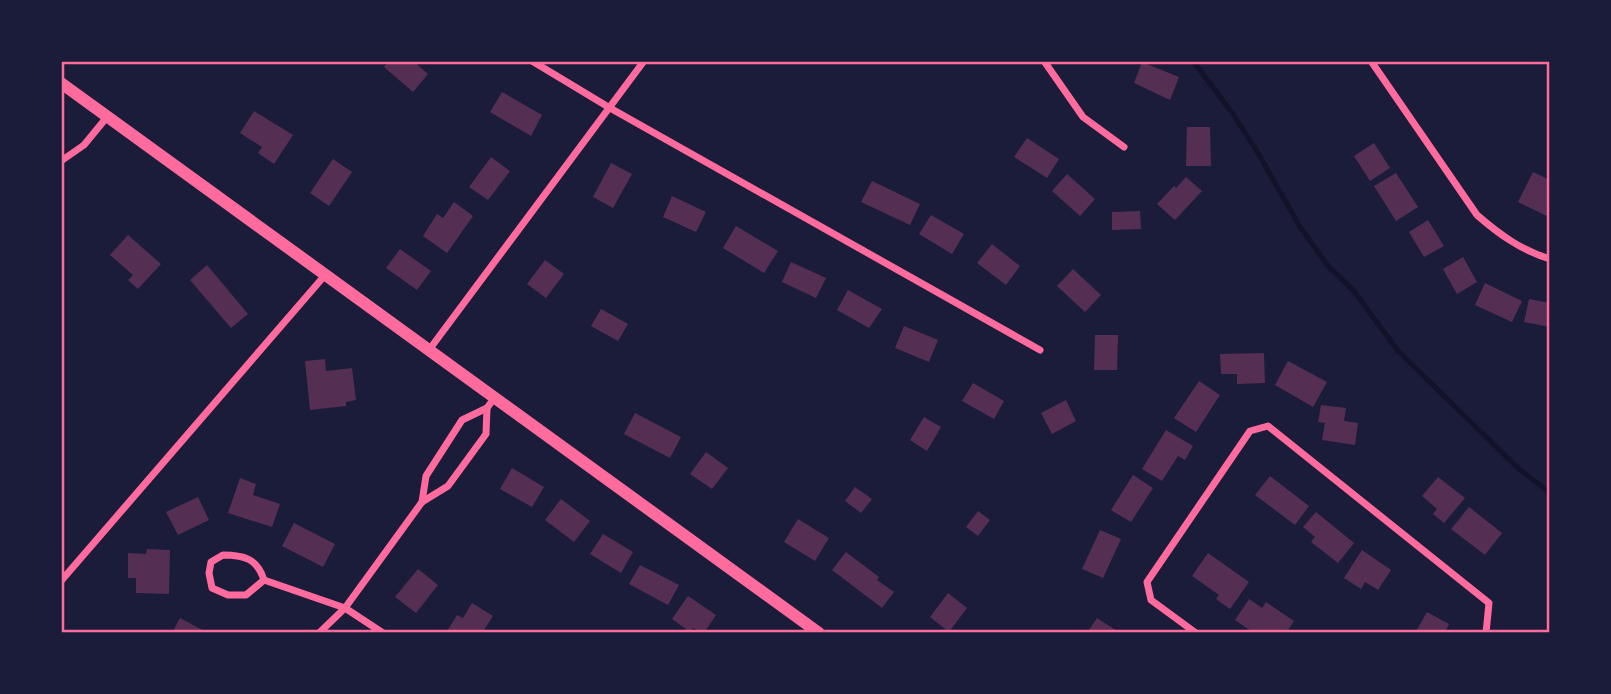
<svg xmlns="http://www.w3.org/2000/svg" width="1611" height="694" font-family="'Exo 2',sans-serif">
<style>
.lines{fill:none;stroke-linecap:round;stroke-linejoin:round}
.stream{stroke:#12122b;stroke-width:5}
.building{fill:#542f53}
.minor{stroke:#ff6b9d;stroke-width:7}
.secondary{stroke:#ff6b9d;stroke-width:12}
.neatline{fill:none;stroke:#ff6b9d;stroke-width:2.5}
</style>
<rect width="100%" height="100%" fill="#1b1b3a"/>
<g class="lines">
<path class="stream" d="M 1193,61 L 1233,114 L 1258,153 L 1300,227 L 1328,266 L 1353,290 L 1398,351 L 1518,468 L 1550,493"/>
</g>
<g class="building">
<path d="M 389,61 L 413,61 L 428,74 L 413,92 L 384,67 Z"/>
<path d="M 1142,62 L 1179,77 L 1170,100 L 1134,83 Z"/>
<path d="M 502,92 L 542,115 L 531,136 L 490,112 Z"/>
<path d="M 254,111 L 293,135 L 274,164 L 258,153 L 262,147 L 240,133 Z"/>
<path d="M 1187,127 L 1210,127 L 1211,166 L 1186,166 Z"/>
<path d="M 1027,138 L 1059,159 L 1047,178 L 1014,157 Z"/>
<path d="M 1374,143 L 1390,168 L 1370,181 L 1354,156 Z"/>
<path d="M 491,157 L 510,171 L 488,200 L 469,187 Z"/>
<path d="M 333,159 L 352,172 L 329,206 L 310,193 Z"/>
<path d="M 611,163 L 632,174 L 613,208 L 593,197 Z"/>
<path d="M 1533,172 L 1550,180 L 1549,217 L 1518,202 Z"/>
<path d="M 1396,173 L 1418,207 L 1396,221 L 1374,186 Z"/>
<path d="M 1067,174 L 1095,199 L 1080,216 L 1052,191 Z"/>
<path d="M 1186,177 L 1202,191 L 1175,220 L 1157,204 L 1174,186 L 1176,188 Z"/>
<path d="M 872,181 L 920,204 L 910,225 L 861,202 Z"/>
<path d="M 672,196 L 706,212 L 696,232 L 663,217 Z"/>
<path d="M 454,202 L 473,216 L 447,253 L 423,236 L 437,214 L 443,218 Z"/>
<path d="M 1140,211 L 1141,229 L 1112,230 L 1112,212 Z"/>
<path d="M 931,215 L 964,234 L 952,254 L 919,234 Z"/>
<path d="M 1428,220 L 1444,246 L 1424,257 L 1409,232 Z"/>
<path d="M 736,226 L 778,251 L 764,273 L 723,248 Z"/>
<path d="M 128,235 L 161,264 L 138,289 L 128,280 L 133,275 L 110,255 Z"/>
<path d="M 992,244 L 1020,266 L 1006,285 L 977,263 Z"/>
<path d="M 400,249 L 431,271 L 417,290 L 386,268 Z"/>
<path d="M 1463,257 L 1477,282 L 1457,294 L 1443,269 Z"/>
<path d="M 545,260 L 564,274 L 546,298 L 527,284 Z"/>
<path d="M 791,262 L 826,278 L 816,298 L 782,282 Z"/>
<path d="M 207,265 L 248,314 L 231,328 L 190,280 Z"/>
<path d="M 1073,269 L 1101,295 L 1085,312 L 1057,286 Z"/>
<path d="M 1485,283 L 1522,301 L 1512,322 L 1475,305 Z"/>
<path d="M 848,290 L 882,309 L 869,328 L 837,310 Z"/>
<path d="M 1529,299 L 1550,303 L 1550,327 L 1524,322 Z"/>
<path d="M 601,309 L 628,324 L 618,341 L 591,326 Z"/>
<path d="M 904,326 L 938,340 L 929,362 L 895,348 Z"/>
<path d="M 1095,335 L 1118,335 L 1117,370 L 1094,370 Z"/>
<path d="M 1264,353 L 1265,383 L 1237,384 L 1237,374 L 1221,374 L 1220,354 Z"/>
<path d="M 325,359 L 326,371 L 352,368 L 356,400 L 346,402 L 346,406 L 310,410 L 305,361 Z"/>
<path d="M 1288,361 L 1327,382 L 1313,407 L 1275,385 Z"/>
<path d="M 1199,381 L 1220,395 L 1196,432 L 1174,418 Z"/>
<path d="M 973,383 L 1004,401 L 994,419 L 962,401 Z"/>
<path d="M 1066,400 L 1076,421 L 1052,434 L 1041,413 Z"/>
<path d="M 1321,405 L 1346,408 L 1344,421 L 1358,423 L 1355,445 L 1322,440 L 1325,423 L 1318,422 Z"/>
<path d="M 635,413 L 681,437 L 670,458 L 624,434 Z"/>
<path d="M 924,417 L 941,427 L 927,451 L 910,440 Z"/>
<path d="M 1166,430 L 1193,446 L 1185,460 L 1178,456 L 1162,481 L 1142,469 Z"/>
<path d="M 706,452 L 728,468 L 712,489 L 690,474 Z"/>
<path d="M 512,468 L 544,487 L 532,507 L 500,489 Z"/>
<path d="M 1133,475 L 1153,488 L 1131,522 L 1111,510 Z"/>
<path d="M 1270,476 L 1309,506 L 1295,525 L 1255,495 Z"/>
<path d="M 1438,477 L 1465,498 L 1444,523 L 1433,514 L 1437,509 L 1422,496 Z"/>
<path d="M 240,478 L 256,484 L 253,495 L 280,504 L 272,527 L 228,513 Z"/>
<path d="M 855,487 L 872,499 L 861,513 L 845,501 Z"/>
<path d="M 198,497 L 209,520 L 178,535 L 166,512 Z"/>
<path d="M 561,499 L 590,521 L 574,542 L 545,520 Z"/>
<path d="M 1469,507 L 1502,533 L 1485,555 L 1451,529 Z"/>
<path d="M 978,511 L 990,520 L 978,536 L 966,527 Z"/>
<path d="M 1316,512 L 1354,543 L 1338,563 L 1311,542 L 1315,537 L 1303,527 Z"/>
<path d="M 798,519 L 829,538 L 815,561 L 784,542 Z"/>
<path d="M 294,523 L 335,544 L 323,567 L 282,546 Z"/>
<path d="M 1100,530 L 1121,539 L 1103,578 L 1082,569 Z"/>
<path d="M 603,534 L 633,552 L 621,573 L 590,554 Z"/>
<path d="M 147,549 L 170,550 L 169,594 L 136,593 L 136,578 L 128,578 L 128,553 L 146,554 Z"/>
<path d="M 1362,550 L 1391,570 L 1378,590 L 1365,582 L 1361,589 L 1344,578 Z"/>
<path d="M 846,552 L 879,577 L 877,580 L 894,592 L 882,608 L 832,570 Z"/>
<path d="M 1208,553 L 1249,582 L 1230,609 L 1216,599 L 1219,595 L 1192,576 Z"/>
<path d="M 640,565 L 679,585 L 668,605 L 629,584 Z"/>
<path d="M 418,569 L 438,585 L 416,613 L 395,597 Z"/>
<path d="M 948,593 L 967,608 L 949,632 L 930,617 Z"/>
<path d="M 688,596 L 716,615 L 704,633 L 693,628 L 690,632 L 672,619 Z"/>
<path d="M 1249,599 L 1262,608 L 1266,602 L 1294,621 L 1286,633 L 1254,633 L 1235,620 Z"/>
<path d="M 472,603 L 493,616 L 482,633 L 446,633 L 457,615 L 463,618 Z"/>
<path d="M 1427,612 L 1449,624 L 1445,633 L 1415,633 Z"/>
<path d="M 180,618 L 208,633 L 172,633 Z"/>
<path d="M 1097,618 L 1120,633 L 1087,633 Z"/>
</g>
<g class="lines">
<g class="minor">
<path d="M 532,61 L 610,108 L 1040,350"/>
<path d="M 1044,61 L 1083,117 L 1124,147"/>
<path d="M 1371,61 L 1477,215 C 1500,235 1521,250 1550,259"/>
<path d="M 61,161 L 84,145 L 107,117"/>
<path d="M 429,350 L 644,61"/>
<path d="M 422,502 L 426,476 L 462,420 L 487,408"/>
<path d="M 223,555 C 243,555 257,558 264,580 L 246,595 L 228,595 L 212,588 L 209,573 L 211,562 Z"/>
<path d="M 264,580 L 345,608 L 383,633"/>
<path d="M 61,581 L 326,274"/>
<path d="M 319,633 L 345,608 L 422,502 L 448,486 L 486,434 L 487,408 L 495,397"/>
<path d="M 1196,633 L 1151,600 L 1147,582 L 1250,431 L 1268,426 L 1489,603 L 1486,633"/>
</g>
<path class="secondary" d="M 61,83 L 819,633"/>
</g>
<rect width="1611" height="694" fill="none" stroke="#1b1b3a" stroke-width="126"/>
<rect x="63" y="63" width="1485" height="568" class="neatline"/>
</svg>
